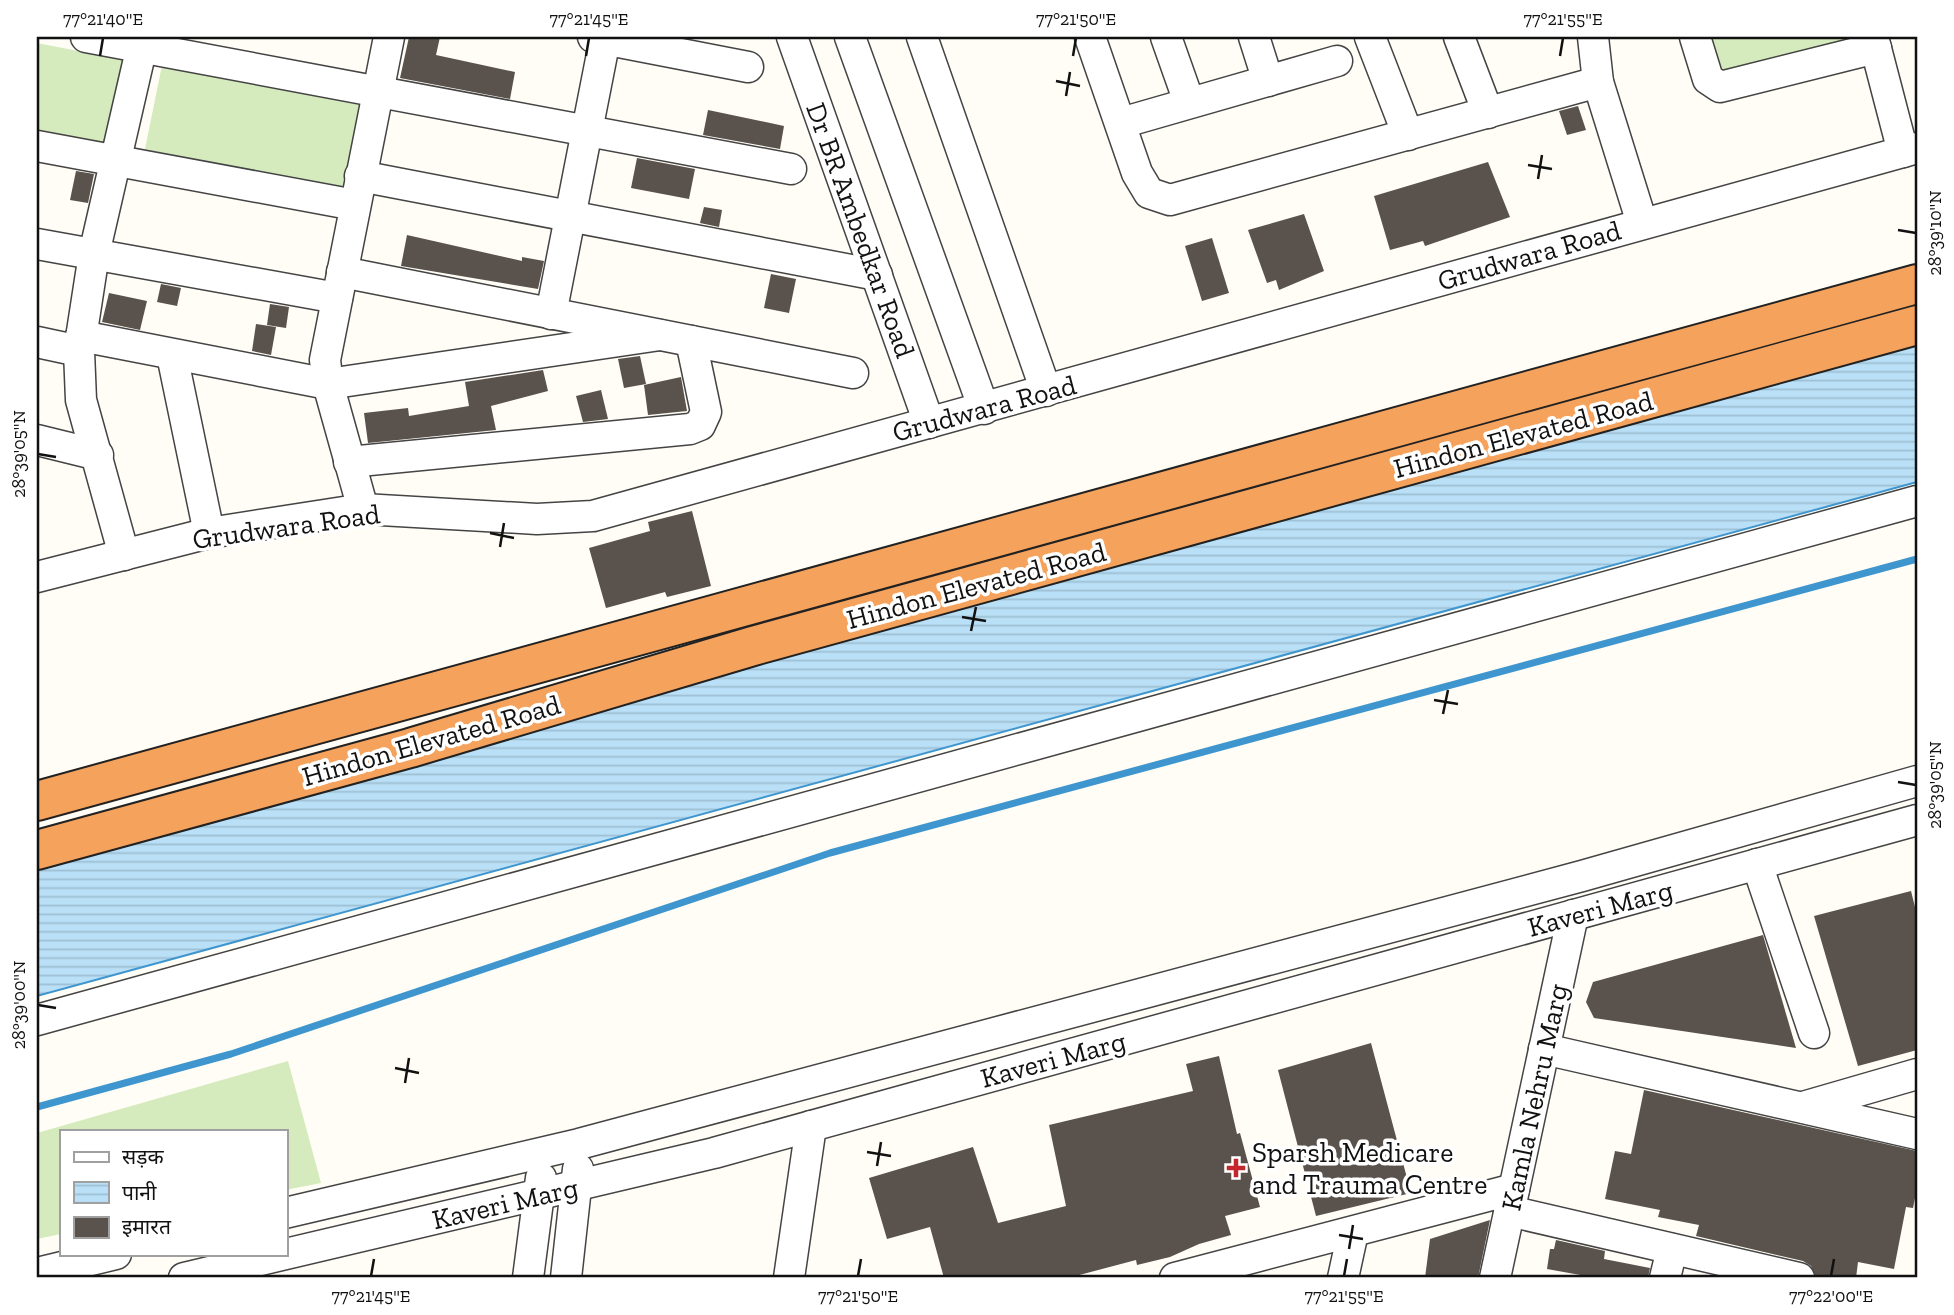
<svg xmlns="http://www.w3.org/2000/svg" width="1954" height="1315" font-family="'Zilla Slab','Noto Sans Devanagari',serif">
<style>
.grass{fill:#d5ebbd}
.water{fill:url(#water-rules);stroke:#3f96cf;stroke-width:2}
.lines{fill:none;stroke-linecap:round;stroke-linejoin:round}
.stream{stroke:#3f96cf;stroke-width:7}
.building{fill:#5a524d}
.minor-casing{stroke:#444;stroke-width:33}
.highway-casing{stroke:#222;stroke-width:42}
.minor{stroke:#fff;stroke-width:30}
.highway{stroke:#f5a25d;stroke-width:38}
.ticks{fill:none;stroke:#111;stroke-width:2.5}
.poi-dot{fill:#c4262e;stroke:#fff;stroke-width:2.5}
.labels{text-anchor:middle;stroke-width:7;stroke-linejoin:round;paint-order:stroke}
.street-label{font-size:28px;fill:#111;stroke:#fff}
.poi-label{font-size:28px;fill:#111;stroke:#fff;text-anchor:start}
.neatline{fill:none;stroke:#111;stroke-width:2.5}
.ticks-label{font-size:18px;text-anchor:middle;fill:#111}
</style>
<defs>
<pattern id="water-rules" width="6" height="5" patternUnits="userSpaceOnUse" patternTransform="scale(1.75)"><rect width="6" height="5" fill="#b9e0f7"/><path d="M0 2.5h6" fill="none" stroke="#9ebfd3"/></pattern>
</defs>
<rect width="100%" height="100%" fill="#fffdf5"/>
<g class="grass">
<path d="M 1706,37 L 1865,37 L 1718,84 Z"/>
<path d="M 37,43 L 135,62 L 118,146 L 37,131 Z"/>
<path d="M 162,65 L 364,106 L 347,190 L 145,149 Z"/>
<path d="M 288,1061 L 321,1183 L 285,1190 L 285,1131 L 61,1131 L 61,1234 L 37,1239 L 37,1133 Z"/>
</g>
<path class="water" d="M 1917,328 L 1917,482 L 37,996 L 37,840 Z"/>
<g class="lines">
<path class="stream" d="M 37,1107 L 231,1054 L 830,853 L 1917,559"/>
</g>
<g class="building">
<path d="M 409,37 L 440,37 L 436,55 L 515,72 L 510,99 L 400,78 Z"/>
<path d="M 1578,106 L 1586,130 L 1567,135 L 1559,111 Z"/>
<path d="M 708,110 L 784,126 L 780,149 L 703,135 Z"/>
<path d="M 637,158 L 695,169 L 689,199 L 631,188 Z"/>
<path d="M 1488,162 L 1510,217 L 1425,246 L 1423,241 L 1390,250 L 1374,196 Z"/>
<path d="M 76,171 L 94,174 L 88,203 L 70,200 Z"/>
<path d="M 704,207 L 722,210 L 719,227 L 700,223 Z"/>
<path d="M 1304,214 L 1324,271 L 1279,290 L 1276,280 L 1267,283 L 1248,230 Z"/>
<path d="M 407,235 L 522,261 L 522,257 L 544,261 L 538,289 L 401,266 Z"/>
<path d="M 1212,238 L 1229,293 L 1202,301 L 1185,246 Z"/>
<path d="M 771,274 L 796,279 L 789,313 L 764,308 Z"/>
<path d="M 161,284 L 181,288 L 177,306 L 157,302 Z"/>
<path d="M 109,293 L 147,301 L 140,330 L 102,322 Z"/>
<path d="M 270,304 L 289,307 L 286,328 L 267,325 Z"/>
<path d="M 256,324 L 276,327 L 271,355 L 252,351 Z"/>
<path d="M 640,356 L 646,384 L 624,388 L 618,359 Z"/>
<path d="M 543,370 L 548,391 L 491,406 L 496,430 L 368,443 L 364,413 L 408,408 L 409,416 L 469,406 L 465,382 Z"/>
<path d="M 681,377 L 687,411 L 648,415 L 644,385 Z"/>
<path d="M 601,390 L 608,419 L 583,422 L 576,396 Z"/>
<path d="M 692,511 L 711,586 L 667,597 L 665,592 L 606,608 L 589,548 L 650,531 L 648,522 Z"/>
<path d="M 1911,891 L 1917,915 L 1917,1050 L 1858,1066 L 1814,916 Z"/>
<path d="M 1763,935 L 1796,1048 L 1594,1018 L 1586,1002 L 1593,982 Z"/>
<path d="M 1371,1043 L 1411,1193 L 1316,1216 L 1278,1070 Z"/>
<path d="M 1219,1056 L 1237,1134 L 1240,1133 L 1260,1207 L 1225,1216 L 1231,1235 L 1199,1244 L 1170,1257 L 1137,1265 L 1136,1260 L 1068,1278 L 944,1278 L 930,1227 L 887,1239 L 869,1178 L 973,1147 L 998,1223 L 1066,1206 L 1049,1125 L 1193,1091 L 1186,1064 Z"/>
<path d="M 1644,1090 L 1917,1151 L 1917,1188 L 1913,1208 L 1906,1207 L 1894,1269 L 1858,1262 L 1856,1278 L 1816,1278 L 1811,1266 L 1803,1261 L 1696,1236 L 1699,1225 L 1658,1217 L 1660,1210 L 1605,1199 L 1615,1151 L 1631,1154 Z"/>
<path d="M 1490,1220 L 1478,1278 L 1425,1278 L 1430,1239 Z"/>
<path d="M 1556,1240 L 1605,1251 L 1604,1259 L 1650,1268 L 1648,1278 L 1597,1278 L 1547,1269 L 1550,1249 L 1554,1249 Z"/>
</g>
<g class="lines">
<g class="minor-casing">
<g id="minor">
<path d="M 86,37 L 791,169"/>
<path d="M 593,37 L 748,67"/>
<path d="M 792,37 L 929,423"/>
<path d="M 850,37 L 984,409"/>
<path d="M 922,37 L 1046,391"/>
<path d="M 1090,37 L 1137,173 L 1149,193 L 1170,200 L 1598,82"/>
<path d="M 1166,37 L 1189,102"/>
<path d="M 1254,37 L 1268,81"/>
<path d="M 1370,37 L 1408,135"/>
<path d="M 1459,37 L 1488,113"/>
<path d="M 1593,37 L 1598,82 L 1642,223"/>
<path d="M 1695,37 L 1708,79 L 1720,87 L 1876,48"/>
<path d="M 1873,37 L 1903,152"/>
<path d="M 1121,123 L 1337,61"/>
<path d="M 37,146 L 355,205"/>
<path d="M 360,176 L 877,275"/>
<path d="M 37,244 L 337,298"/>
<path d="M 342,272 L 853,373"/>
<path d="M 551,314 L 605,39"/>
<path d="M 81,336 L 328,384 L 660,335"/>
<path d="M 37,342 L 79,351"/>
<path d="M 172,355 L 209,533"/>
<path d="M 37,440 L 98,455"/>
<path d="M 349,462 L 690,429 L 700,425 L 706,412 L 691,341"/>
<path d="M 363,509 L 328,384 L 325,360 L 389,37"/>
<path d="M 124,555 L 81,400 L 79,351 L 94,254 L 144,37"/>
<path d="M 37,577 L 209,533 L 363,509 L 537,519 L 593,516 L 1917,148"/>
<path d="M 1757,864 L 1814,1033"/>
<path d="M 37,1020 L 1917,501"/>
<path d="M 1544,1049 L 1917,1134"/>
<path d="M 1803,1107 L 1917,1074"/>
<path d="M 1509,1211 L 1799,1278"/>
<path d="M 285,1213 L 579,1144 L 1582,876 L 1917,781"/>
<path d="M 37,1273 L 116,1254"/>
<path d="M 184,1278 L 714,1153 L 1917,820"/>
<path d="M 528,1278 L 541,1178"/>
<path d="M 566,1278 L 578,1169"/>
<path d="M 789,1278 L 811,1126"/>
<path d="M 1175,1278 L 1514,1189"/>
<path d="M 1343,1278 L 1353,1232"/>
<path d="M 1495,1278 L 1573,915"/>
<path d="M 1665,1278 L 1672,1249"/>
</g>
</g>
<g class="highway-casing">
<g id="highway">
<path d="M 37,801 L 1917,284"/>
<path d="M 37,850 L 410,748 L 753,646 L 1917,325"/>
</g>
</g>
<use href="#minor" class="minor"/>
<use href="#highway" class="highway"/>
</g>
<path class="ticks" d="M 100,56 L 103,38M 586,56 L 589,38M 1073,56 L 1076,38M 1560,56 L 1563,38M 1056,81 L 1080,86M 1066,96 L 1070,72M 1528,165 L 1552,169M 1538,179 L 1542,155M 1898,230 L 1916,233M 38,454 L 56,457M 490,533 L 514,538M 500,547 L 504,523M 962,617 L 986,621M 971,631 L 976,607M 1434,700 L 1458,704M 1443,714 L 1448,690M 1898,782 L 1916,785M 38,1005 L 56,1008M 395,1068 L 419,1073M 405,1083 L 409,1058M 867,1152 L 891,1156M 877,1166 L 881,1142M 1339,1235 L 1363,1239M 1349,1249 L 1353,1225M 371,1276 L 374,1259M 858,1276 L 861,1259M 1344,1276 L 1347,1259M 1831,1276 L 1834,1259"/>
<path class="poi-dot" d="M1232.5 1157.5h7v7h7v7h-7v7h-7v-7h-7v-7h7z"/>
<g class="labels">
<g class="street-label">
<text transform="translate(861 230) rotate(70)" y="10">Dr BR Ambedkar Road</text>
<text transform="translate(1529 255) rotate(-16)" y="10">Grudwara Road</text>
<text transform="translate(984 408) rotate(-15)" y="10">Grudwara Road</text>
<text transform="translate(1523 434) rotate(-15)" y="10">Hindon Elevated Road</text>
<text transform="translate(286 526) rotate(-8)" y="10">Grudwara Road</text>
<text transform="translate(976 585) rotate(-15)" y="10">Hindon Elevated Road</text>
<text transform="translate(431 740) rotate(-16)" y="10">Hindon Elevated Road</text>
<text transform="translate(1600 908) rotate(-15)" y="10">Kaveri Marg</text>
<text transform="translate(1053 1059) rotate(-15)" y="10">Kaveri Marg</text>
<text transform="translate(1534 1097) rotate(-78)" y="10">Kamla Nehru Marg</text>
<text transform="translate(505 1203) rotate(-13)" y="10">Kaveri Marg</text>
</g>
<g class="poi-label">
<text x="1252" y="1162">Sparsh Medicare<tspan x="1252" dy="32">and Trauma Centre</tspan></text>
</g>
</g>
<rect width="1954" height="1315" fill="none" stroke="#ffffff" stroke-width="77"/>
<rect x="60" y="1130" width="228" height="126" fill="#ffffff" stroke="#a0a0a0" stroke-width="2"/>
<rect x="74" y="1152" width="35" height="10" fill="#ffffff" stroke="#a0a0a0" stroke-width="2"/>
<text x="122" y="1164" font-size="21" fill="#111111">सड़क</text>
<rect x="74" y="1182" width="35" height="21" fill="url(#water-rules)" stroke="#a0a0a0" stroke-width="2"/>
<text x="122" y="1200" font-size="21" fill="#111111">पानी</text>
<rect x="74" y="1217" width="35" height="21" fill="#5a524d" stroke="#a0a0a0" stroke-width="2"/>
<text x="122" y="1234" font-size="21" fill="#111111">इमारत</text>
<rect x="38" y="38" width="1878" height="1238" class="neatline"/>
<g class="ticks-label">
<text x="103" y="25">77°21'40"E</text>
<text x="589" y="25">77°21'45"E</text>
<text x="1076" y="25">77°21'50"E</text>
<text x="1563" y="25">77°21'55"E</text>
<text transform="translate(1935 233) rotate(-90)" y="6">28°39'10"N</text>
<text transform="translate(19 454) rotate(-90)" y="6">28°39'05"N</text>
<text transform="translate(1935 785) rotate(-90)" y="6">28°39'05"N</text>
<text transform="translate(19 1005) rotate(-90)" y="6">28°39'00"N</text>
<text x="371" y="1302">77°21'45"E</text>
<text x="858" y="1302">77°21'50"E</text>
<text x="1344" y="1302">77°21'55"E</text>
<text x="1831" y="1302">77°22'00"E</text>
</g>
</svg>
